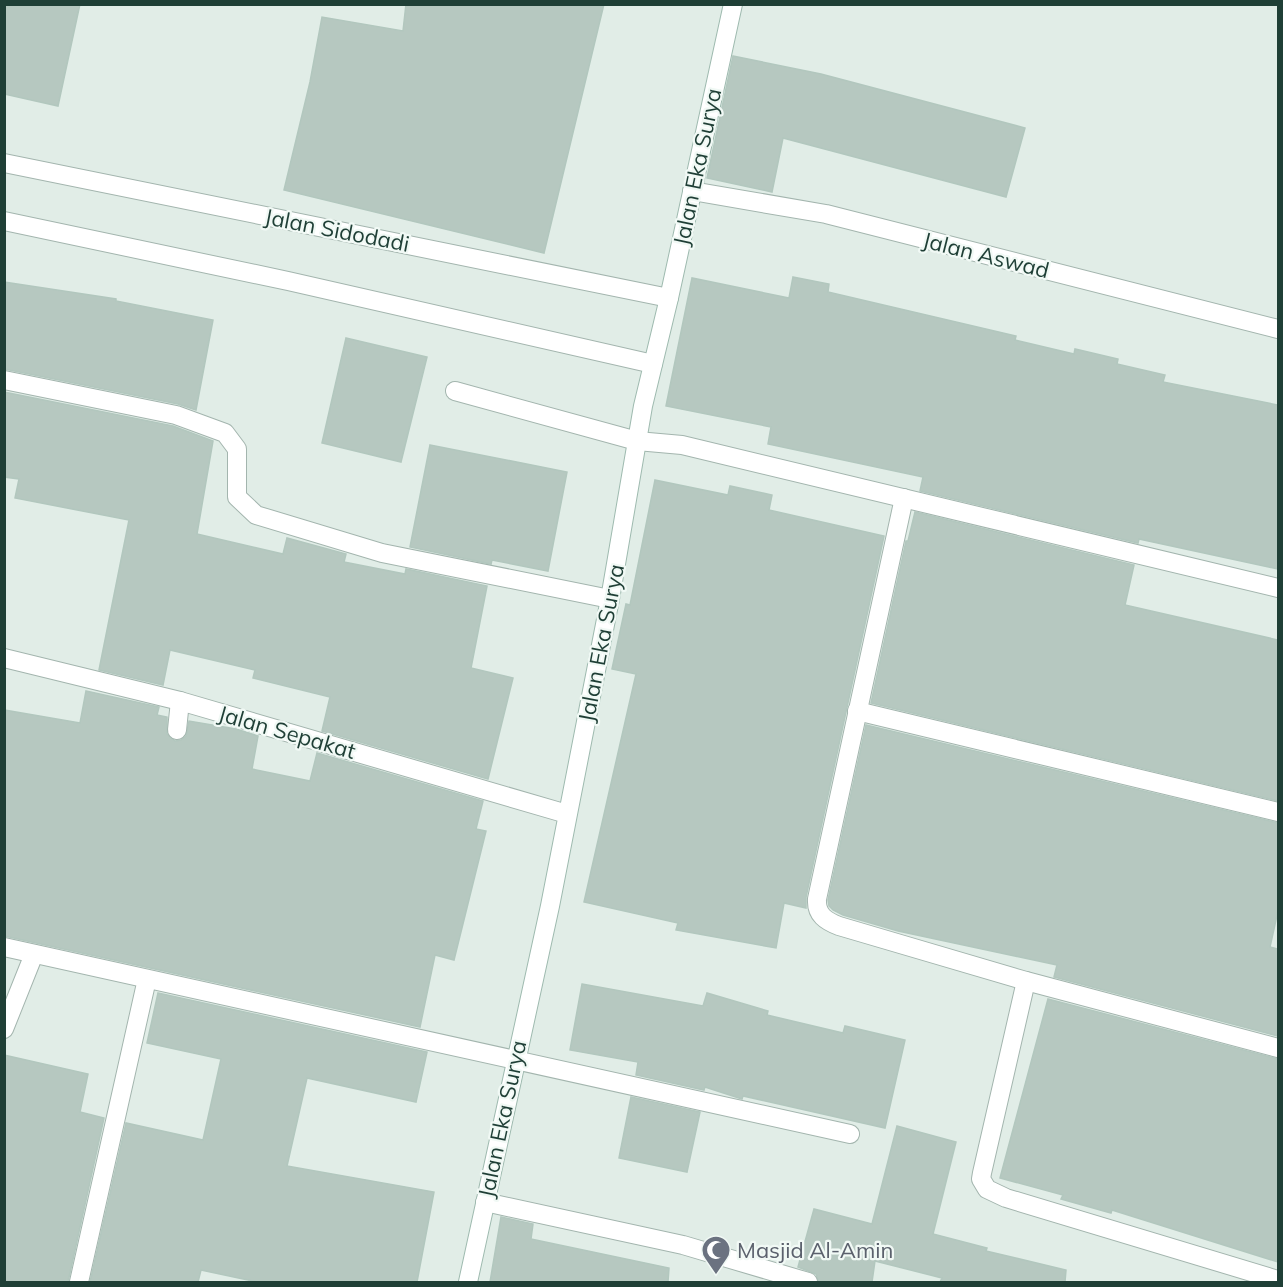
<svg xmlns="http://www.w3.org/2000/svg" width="1283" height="1287" font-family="Mulish,sans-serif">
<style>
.building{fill:#b6c8c0;stroke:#b2c7be;stroke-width:1.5}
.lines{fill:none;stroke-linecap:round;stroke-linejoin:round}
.lane-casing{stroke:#a3b5ae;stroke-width:20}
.street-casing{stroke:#a3b5ae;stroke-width:20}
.secondary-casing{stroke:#9ebaaf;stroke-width:20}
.lane{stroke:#fff;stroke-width:18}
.street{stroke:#fff;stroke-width:18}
.secondary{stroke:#fff;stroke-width:18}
.labels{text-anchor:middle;stroke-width:4.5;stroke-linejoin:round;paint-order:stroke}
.street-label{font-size:22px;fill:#1f3f36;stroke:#f1f9f5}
.worship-label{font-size:22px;fill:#5b616d;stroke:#f1f9f5;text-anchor:start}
</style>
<rect width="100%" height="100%" fill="#e1ede7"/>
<g class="building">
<path d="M 4,4 L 80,4 L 58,106 L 4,94 Z"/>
<path d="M 406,4 L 604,4 L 544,253 L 284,190 L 310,82 L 322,17 L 403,31 Z"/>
<path d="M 733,56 L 821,74 L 1025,128 L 1006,197 L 783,138 L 772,192 L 707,178 Z"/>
<path d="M 793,277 L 829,284 L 828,292 L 1016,336 L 1015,340 L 1074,354 L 1075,349 L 1118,359 L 1117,364 L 1165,375 L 1163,382 L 1278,405 L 1278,569 L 1139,539 L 1138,543 L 920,491 L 923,477 L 768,444 L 771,427 L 666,406 L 692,278 L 789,298 Z"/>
<path d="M 4,282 L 116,299 L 116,301 L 213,320 L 196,410 L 178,404 L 4,369 Z"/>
<path d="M 346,338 L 427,357 L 401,462 L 322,443 Z"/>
<path d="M 4,392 L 173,426 L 213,441 L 197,534 L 283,554 L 287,538 L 346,554 L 344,562 L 405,574 L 406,569 L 487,586 L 471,668 L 513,678 L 488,779 L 322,731 L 330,697 L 253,678 L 255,670 L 170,650 L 163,685 L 99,670 L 129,520 L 15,498 L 19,479 L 4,477 Z"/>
<path d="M 430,445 L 567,472 L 548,571 L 492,560 L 491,564 L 410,547 Z"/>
<path d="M 655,480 L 728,495 L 730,486 L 772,495 L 769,510 L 884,536 L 806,897 L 806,908 L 784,903 L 776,948 L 676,930 L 678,923 L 584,902 L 636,674 L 612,669 L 626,604 L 630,605 Z"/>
<path d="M 915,512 L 1134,565 L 1125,605 L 1278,640 L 1278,801 L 871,703 L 906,541 L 908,541 Z"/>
<path d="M 86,691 L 159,707 L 157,715 L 167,717 L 167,734 L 175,741 L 181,740 L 186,736 L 189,721 L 236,729 L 258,736 L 252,769 L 310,781 L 317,753 L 483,801 L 476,829 L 486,831 L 454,960 L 435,955 L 420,1027 L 4,936 L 4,710 L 80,723 Z"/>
<path d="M 866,725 L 1278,823 L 1278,911 L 1270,947 L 1278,949 L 1278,1036 L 1054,977 L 1057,965 L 898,931 L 843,915 L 833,910 L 829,906 L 828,900 Z"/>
<path d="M 582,984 L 703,1006 L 707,993 L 768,1011 L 767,1015 L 843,1033 L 845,1026 L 905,1040 L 885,1128 L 743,1096 L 742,1099 L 705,1087 L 704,1090 L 636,1075 L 638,1062 L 570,1050 Z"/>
<path d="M 158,993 L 427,1052 L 416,1102 L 307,1078 L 287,1166 L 434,1192 L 417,1282 L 257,1282 L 201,1270 L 198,1282 L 90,1282 L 126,1123 L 203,1140 L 221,1059 L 147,1043 Z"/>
<path d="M 1048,999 L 1278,1059 L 1278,1262 L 1112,1210 L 1111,1213 L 1061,1199 L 1063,1195 L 1000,1178 Z"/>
<path d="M 4,1055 L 88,1074 L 80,1112 L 104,1118 L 68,1282 L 4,1282 Z"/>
<path d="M 631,1097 L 700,1112 L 687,1172 L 619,1158 Z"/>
<path d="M 897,1126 L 956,1142 L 933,1234 L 987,1248 L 986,1251 L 1066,1270 L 1065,1282 L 940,1282 L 942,1278 L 875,1261 L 872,1282 L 819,1282 L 816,1274 L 798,1267 L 814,1209 L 872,1224 Z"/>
<path d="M 501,1217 L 533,1224 L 531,1239 L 669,1268 L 668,1282 L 490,1282 Z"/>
</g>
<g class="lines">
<g class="lane-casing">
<g id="lane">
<path d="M 455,391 L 637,441"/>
<path d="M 177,730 L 180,701"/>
</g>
</g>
<g class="street-casing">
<g id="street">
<path d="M 4,163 L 669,298"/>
<path d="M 692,191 L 826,214 L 1278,329"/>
<path d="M 4,221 L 288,281 L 653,364"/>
<path d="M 4,380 L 176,415 L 225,433 L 237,449 L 237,497 L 256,515 L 382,553 L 610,599"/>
<path d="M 637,441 L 682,445 L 1278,588"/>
<path d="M 904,498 L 817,899 C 816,915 826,921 839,926 L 1026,981 L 1278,1048"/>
<path d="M 4,658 L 180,701 L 567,814"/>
<path d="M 857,711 L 1278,812"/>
<path d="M 4,947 L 850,1134"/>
<path d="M 1026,981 L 982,1173 L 981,1179 L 987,1189 L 1006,1198 L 1278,1280"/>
<path d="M 4,1029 L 34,954"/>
<path d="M 485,1202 L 683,1245 L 808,1282"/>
<path d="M 79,1282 L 147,979"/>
</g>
</g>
<g class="secondary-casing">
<path id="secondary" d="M 468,1282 L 550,906 L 610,599 L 643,406 L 669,298 L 733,4"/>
</g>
<use href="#lane" class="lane"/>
<use href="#street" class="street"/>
<use href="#secondary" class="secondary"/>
</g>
<defs>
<g id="mosque-pin" transform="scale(1.5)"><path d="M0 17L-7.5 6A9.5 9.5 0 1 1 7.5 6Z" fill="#6b7280" stroke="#f1f9f5"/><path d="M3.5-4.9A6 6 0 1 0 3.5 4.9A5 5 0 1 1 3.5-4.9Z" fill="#fff"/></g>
</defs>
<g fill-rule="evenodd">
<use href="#mosque-pin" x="716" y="1250"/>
</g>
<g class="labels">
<g class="street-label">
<text transform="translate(697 167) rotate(-78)" y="8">Jalan Eka Surya</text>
<text transform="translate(337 230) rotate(11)" y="8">Jalan Sidodadi</text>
<text transform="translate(986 255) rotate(14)" y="8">Jalan Aswad</text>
<text transform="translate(601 643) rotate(-79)" y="8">Jalan Eka Surya</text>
<text transform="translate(287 732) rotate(16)" y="8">Jalan Sepakat</text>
<text transform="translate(502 1119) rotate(-78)" y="8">Jalan Eka Surya</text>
</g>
<g class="worship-label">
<text x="737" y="1258">Masjid Al-Amin</text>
</g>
</g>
<rect width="1283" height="1287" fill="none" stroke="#1f3f36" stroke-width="12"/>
</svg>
